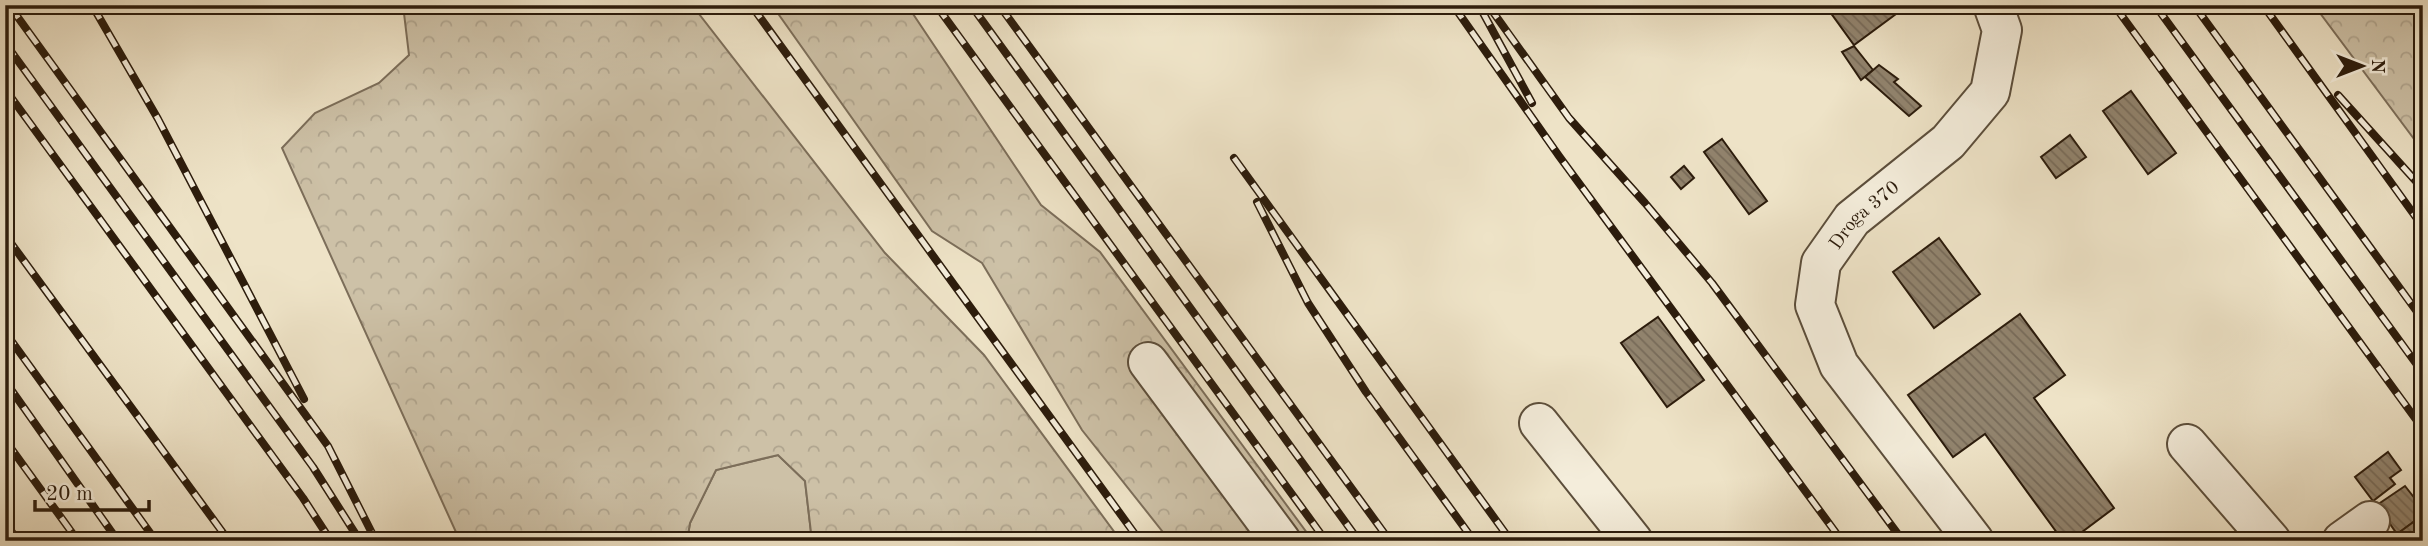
<svg xmlns="http://www.w3.org/2000/svg" width="2428" height="546" font-family="'Old Standard TT',serif">
<style>
.grass{fill:#cdc1a7;stroke:#7c6e5a;stroke-width:2}
.forest{fill:url(#forest-crowns);stroke:#7c6e5a;stroke-width:2}
.building{fill:url(#building-back-hatch);stroke:#2c1c0c;stroke-width:2}
.lines{fill:none;stroke-linecap:round;stroke-linejoin:round}
.minor-casing{stroke:#5c4e3b;stroke-width:42}
.minor{stroke:#f4eddb;stroke-width:38}
.rail-casing{stroke:#2c1c0c;stroke-width:8}
.rail{stroke:#f4eddb;stroke-width:5;stroke-dasharray:16;stroke-linecap:butt}
.labels{text-anchor:middle;stroke-width:5;stroke-linejoin:round;paint-order:stroke}
.street-label{font-size:19px;fill:#2c1c0c;stroke:#f4eddb}
</style>
<defs>
<pattern id="forest-crowns" width="20" height="18" patternUnits="userSpaceOnUse" patternTransform="scale(1.75)"><rect width="20" height="18" fill="#cdc1a7"/><path d="M2 6a3 3 0 1 1 6 0M12 15a3 3 0 1 1 6 0" fill="none" stroke="#b0a58f"/></pattern>
<pattern id="building-back-hatch" width="6" height="6" patternUnits="userSpaceOnUse" patternTransform="scale(1.75)"><rect width="6" height="6" fill="#91836d"/><path d="M-1 5l2 2M0 0l6 6M5-1l2 2" fill="none" stroke="#776a58"/></pattern>
</defs>
<rect width="100%" height="100%" fill="#eee3c7"/>
<filter id="stains"><feTurbulence type="fractalNoise" baseFrequency=".00286" numOctaves="4"/><feColorMatrix values="0 0 0 0 .2 0 0 0 0 .09 0 0 0 0 .02 0 0 0 .5 -.17"/></filter>
<radialGradient id="worn" r=".72"><stop offset=".6" stop-color="#630" stop-opacity="0"/><stop offset="1" stop-color="#630" stop-opacity=".3"/></radialGradient>
<path class="grass" d="M 778,455 L 805,481 L 812,541 L 687,541 L 690,523 L 716,470 Z"/>
<g class="forest">
<path d="M 403,5 L 692,5 L 885,253 L 984,355 L 1121,541 L 812,541 L 805,481 L 778,455 L 716,470 L 690,523 L 687,541 L 524,541 L 520,534 L 484,533 L 460,541 L 282,148 L 315,113 L 379,83 L 409,55 Z"/>
<path d="M 772,5 L 907,5 L 1041,205 L 1100,252 L 1313,541 L 1170,541 L 1082,430 L 982,263 L 932,231 Z"/>
<path d="M 2314,5 L 2423,5 L 2423,151 Z"/>
</g>
<g class="building">
<path d="M 1825,5 L 1890,5 L 1896,14 L 1854,45 Z"/>
<path d="M 1854,46 L 1873,70 L 1861,80 L 1842,52 Z"/>
<path d="M 1879,65 L 1898,79 L 1894,82 L 1921,106 L 1909,116 L 1865,77 Z"/>
<path d="M 2131,91 L 2176,153 L 2148,174 L 2103,111 Z"/>
<path d="M 2070,135 L 2086,157 L 2056,178 L 2041,157 Z"/>
<path d="M 1722,139 L 1767,201 L 1749,214 L 1704,152 Z"/>
<path d="M 1684,166 L 1694,178 L 1681,189 L 1671,177 Z"/>
<path d="M 1939,238 L 1980,294 L 1934,328 L 1893,272 Z"/>
<path d="M 2020,314 L 2065,375 L 2034,398 L 2114,508 L 2070,541 L 2063,541 L 1985,434 L 1953,457 L 1908,395 Z"/>
<path d="M 1658,317 L 1704,380 L 1667,407 L 1621,343 Z"/>
<path d="M 2388,452 L 2401,470 L 2390,478 L 2395,484 L 2373,501 L 2355,477 Z"/>
<path d="M 2405,486 L 2423,509 L 2423,515 L 2397,534 L 2377,505 Z"/>
<path d="M 2423,515 L 2423,541 L 2388,541 L 2397,534 Z"/>
</g>
<g class="lines">
<g class="minor-casing">
<g id="minor">
<path d="M 1148,362 L 1281,541"/>
<path d="M 1539,423 L 1633,541"/>
<path d="M 2187,444 L 2271,541"/>
<path id="s1" d="M 1974,541 L 1839,365 L 1815,305 L 1821,263 L 1852,219 L 1948,142 L 1990,92 L 2002,30 L 1993,5"/>
<path d="M 2342,541 L 2370,521"/>
</g>
</g>
<use href="#minor" class="minor"/>
<g class="rail-casing">
<g id="rail">
<path d="M 9,5 L 328,446 L 376,541"/>
<path d="M 92,5 L 158,119 L 304,399"/>
<path d="M 751,5 L 1140,541"/>
<path d="M 936,5 L 1326,541"/>
<path d="M 971,5 L 1359,541"/>
<path d="M 999,5 L 1390,541"/>
<path d="M 1453,5 L 1559,156 L 1842,541"/>
<path d="M 1488,5 L 1569,118 L 1645,203 L 1712,283 L 1903,541"/>
<path d="M 2114,5 L 2423,429"/>
<path d="M 2155,5 L 2423,373"/>
<path d="M 2194,5 L 2423,320"/>
<path d="M 2263,5 L 2423,227"/>
<path d="M 1482,11 L 1532,103"/>
<path d="M 5,43 L 313,467 L 360,541"/>
<path d="M 5,89 L 303,498 L 331,541"/>
<path d="M 2338,95 L 2423,189"/>
<path d="M 1234,158 L 1511,541"/>
<path d="M 1257,202 L 1308,303 L 1366,392 L 1474,541"/>
<path d="M 5,235 L 229,541"/>
<path d="M 5,332 L 156,541"/>
<path d="M 5,381 L 118,541"/>
<path d="M 5,440 L 78,541"/>
<path d="M 5,522 L 18,541"/>
</g>
</g>
<use href="#rail" class="rail"/>
</g>
<g class="labels">
<g class="street-label">
<text dy="7" stroke="none"><textPath href="#s1" startOffset="394">Droga 370</textPath></text>
</g>
</g>
<rect width="2428" height="546" fill="none" stroke="#eee3c7" stroke-width="28"/>
<rect x="7" y="7" width="2414" height="532" fill="none" stroke="#2c1c0c" stroke-width="3.5"/>
<rect x="14" y="14" width="2400" height="518" fill="none" stroke="#2c1c0c" stroke-width="2"/>
<g transform="translate(2362 66) rotate(90)" stroke="#f4eddb" stroke-width="5" paint-order="stroke">
<path d="M0-5L12 26L0 18L-12 26Z" fill="#2c1c0c"/>
<text y="-10" font-size="19" font-weight="bold" text-anchor="middle" fill="#2c1c0c">N</text>
</g>
<path d="M35 500v10h114v-10" fill="none" stroke="#2c1c0c" stroke-width="3.5"/>
<text x="46" y="500" font-size="21" fill="#2c1c0c" stroke="#f4eddb" stroke-width="5" paint-order="stroke">20 m</text>
<rect width="100%" height="100%" filter="url(#stains)"/>
<rect width="100%" height="100%" fill="url(#worn)"/>
</svg>
